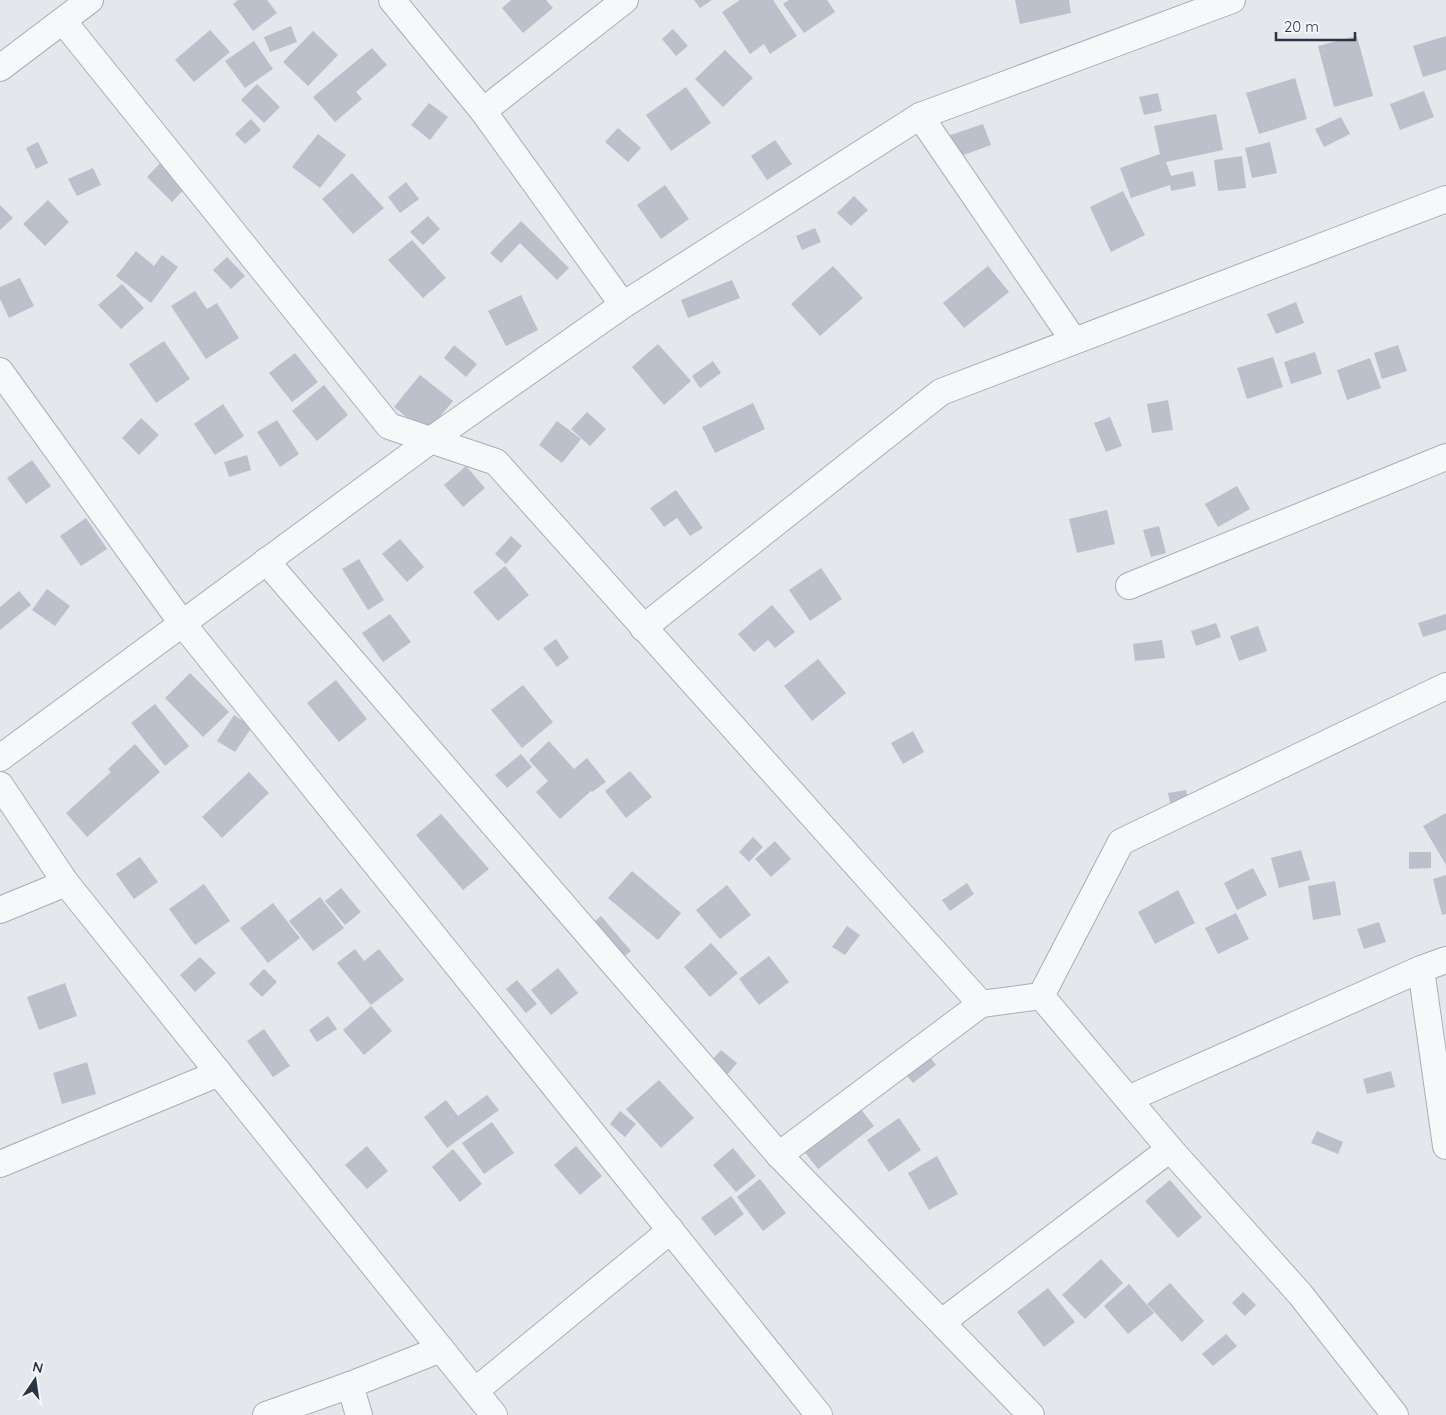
<svg xmlns="http://www.w3.org/2000/svg" width="1446" height="1415" font-family="Quicksand,sans-serif">
<style>
.building{fill:#bbc0ca}
.lines{fill:none;stroke-linecap:round;stroke-linejoin:round}
.minor-casing{stroke:#a9aeb7;stroke-width:28}
.minor{stroke:#f7f8fa;stroke-width:26}
</style>
<rect width="100%" height="100%" fill="#e4e7ec"/>
<g class="building">
<path d="M 238,0 L 267,0 L 277,13 L 253,31 L 233,4 Z"/>
<path d="M 511,0 L 546,0 L 553,8 L 523,33 L 502,8 Z"/>
<path d="M 694,0 L 712,0 L 700,8 Z"/>
<path d="M 740,0 L 773,0 L 797,36 L 770,54 L 764,44 L 750,54 L 722,12 Z"/>
<path d="M 789,0 L 827,0 L 835,12 L 804,33 L 783,4 Z"/>
<path d="M 1015,0 L 1069,0 L 1071,13 L 1020,24 Z"/>
<path d="M 291,26 L 297,42 L 270,52 L 264,37 Z"/>
<path d="M 673,29 L 688,46 L 676,56 L 662,39 Z"/>
<path d="M 210,30 L 230,52 L 194,82 L 175,60 Z"/>
<path d="M 313,31 L 338,55 L 308,86 L 283,62 Z"/>
<path d="M 1357,36 L 1373,96 L 1334,107 L 1318,46 Z"/>
<path d="M 1446,36 L 1446,70 L 1423,77 L 1413,46 Z"/>
<path d="M 254,41 L 273,69 L 245,88 L 225,61 Z"/>
<path d="M 372,48 L 387,65 L 356,92 L 362,99 L 335,122 L 313,97 Z"/>
<path d="M 725,50 L 753,78 L 723,107 L 695,79 Z"/>
<path d="M 1295,78 L 1307,119 L 1259,134 L 1246,93 Z"/>
<path d="M 257,84 L 280,107 L 264,123 L 241,100 Z"/>
<path d="M 686,87 L 711,123 L 671,151 L 646,115 Z"/>
<path d="M 1424,91 L 1434,117 L 1400,130 L 1390,104 Z"/>
<path d="M 1158,93 L 1162,111 L 1144,115 L 1139,97 Z"/>
<path d="M 429,103 L 448,117 L 430,140 L 411,125 Z"/>
<path d="M 1216,114 L 1223,150 L 1166,162 L 1171,176 L 1193,171 L 1196,186 L 1171,191 L 1170,185 L 1131,198 L 1120,168 L 1160,154 L 1154,126 Z"/>
<path d="M 1341,117 L 1350,134 L 1324,147 L 1315,129 Z"/>
<path d="M 251,119 L 261,130 L 245,144 L 235,134 Z"/>
<path d="M 983,124 L 991,145 L 950,160 L 942,138 Z"/>
<path d="M 618,128 L 641,148 L 628,162 L 605,142 Z"/>
<path d="M 318,134 L 346,155 L 320,188 L 292,167 Z"/>
<path d="M 775,140 L 792,164 L 767,180 L 751,156 Z"/>
<path d="M 38,142 L 48,163 L 36,169 L 26,148 Z"/>
<path d="M 1270,142 L 1277,173 L 1252,178 L 1245,148 Z"/>
<path d="M 1242,156 L 1246,188 L 1218,191 L 1214,160 Z"/>
<path d="M 164,159 L 190,183 L 172,202 L 147,177 Z"/>
<path d="M 93,168 L 101,185 L 77,196 L 68,179 Z"/>
<path d="M 352,173 L 384,208 L 353,234 L 322,199 Z"/>
<path d="M 406,182 L 419,199 L 400,213 L 388,197 Z"/>
<path d="M 665,185 L 689,219 L 661,239 L 637,205 Z"/>
<path d="M 1123,191 L 1145,235 L 1111,252 L 1090,207 Z"/>
<path d="M 854,196 L 868,210 L 851,226 L 837,213 Z"/>
<path d="M 48,200 L 69,222 L 45,246 L 23,224 Z"/>
<path d="M 0,205 L 13,218 L 0,230 Z"/>
<path d="M 428,216 L 440,229 L 423,245 L 410,232 Z"/>
<path d="M 521,221 L 569,268 L 557,280 L 520,243 L 501,263 L 490,253 Z"/>
<path d="M 815,228 L 821,242 L 802,250 L 796,236 Z"/>
<path d="M 412,240 L 446,278 L 423,298 L 388,260 Z"/>
<path d="M 136,251 L 154,266 L 162,255 L 178,267 L 151,303 L 116,276 Z"/>
<path d="M 227,257 L 245,276 L 231,289 L 213,270 Z"/>
<path d="M 833,266 L 863,298 L 820,336 L 791,304 Z"/>
<path d="M 988,266 L 1009,292 L 964,328 L 943,303 Z"/>
<path d="M 20,278 L 34,306 L 9,318 L 0,299 L 0,287 Z"/>
<path d="M 732,280 L 740,298 L 688,318 L 681,300 Z"/>
<path d="M 122,284 L 144,308 L 121,329 L 98,305 Z"/>
<path d="M 195,291 L 207,309 L 217,303 L 239,338 L 206,359 L 171,306 Z"/>
<path d="M 521,295 L 538,330 L 506,346 L 488,311 Z"/>
<path d="M 1296,302 L 1304,323 L 1276,334 L 1267,314 Z"/>
<path d="M 164,341 L 190,379 L 156,403 L 129,364 Z"/>
<path d="M 658,344 L 691,381 L 664,405 L 632,367 Z"/>
<path d="M 454,345 L 477,364 L 466,377 L 444,358 Z"/>
<path d="M 1398,345 L 1407,371 L 1382,379 L 1374,353 Z"/>
<path d="M 1315,352 L 1322,374 L 1291,384 L 1284,362 Z"/>
<path d="M 295,353 L 318,382 L 292,402 L 269,373 Z"/>
<path d="M 1273,357 L 1283,387 L 1247,399 L 1237,368 Z"/>
<path d="M 1370,358 L 1381,388 L 1347,400 L 1337,370 Z"/>
<path d="M 713,361 L 721,373 L 700,388 L 692,376 Z"/>
<path d="M 420,375 L 453,401 L 426,433 L 394,407 Z"/>
<path d="M 324,385 L 348,415 L 317,441 L 292,411 Z"/>
<path d="M 1168,400 L 1173,430 L 1152,433 L 1147,404 Z"/>
<path d="M 753,403 L 765,429 L 715,453 L 702,427 Z"/>
<path d="M 223,404 L 244,436 L 215,455 L 194,424 Z"/>
<path d="M 587,412 L 606,429 L 590,446 L 571,429 Z"/>
<path d="M 1110,417 L 1122,446 L 1106,452 L 1094,423 Z"/>
<path d="M 141,418 L 159,435 L 139,455 L 122,438 Z"/>
<path d="M 277,420 L 299,454 L 280,467 L 257,432 Z"/>
<path d="M 557,421 L 581,439 L 562,463 L 539,445 Z"/>
<path d="M 247,455 L 251,470 L 229,477 L 224,462 Z"/>
<path d="M 32,460 L 51,486 L 26,504 L 7,478 Z"/>
<path d="M 466,466 L 485,488 L 463,507 L 444,485 Z"/>
<path d="M 1237,486 L 1250,509 L 1218,527 L 1205,504 Z"/>
<path d="M 676,490 L 703,528 L 690,536 L 677,518 L 664,527 L 650,508 Z"/>
<path d="M 1107,510 L 1115,544 L 1077,553 L 1069,519 Z"/>
<path d="M 86,518 L 107,549 L 81,566 L 60,536 Z"/>
<path d="M 1159,526 L 1166,553 L 1151,557 L 1143,530 Z"/>
<path d="M 511,536 L 522,546 L 506,564 L 495,554 Z"/>
<path d="M 400,539 L 424,567 L 407,582 L 382,554 Z"/>
<path d="M 359,559 L 384,600 L 368,610 L 342,569 Z"/>
<path d="M 505,566 L 529,595 L 498,621 L 473,592 Z"/>
<path d="M 821,568 L 842,599 L 810,621 L 789,590 Z"/>
<path d="M 47,589 L 70,606 L 55,626 L 32,610 Z"/>
<path d="M 19,591 L 31,605 L 0,630 L 0,607 Z"/>
<path d="M 772,605 L 795,632 L 775,648 L 768,640 L 754,652 L 738,634 Z"/>
<path d="M 390,614 L 411,642 L 383,662 L 362,633 Z"/>
<path d="M 1446,614 L 1446,630 L 1423,637 L 1418,623 Z"/>
<path d="M 1216,623 L 1221,637 L 1196,646 L 1191,631 Z"/>
<path d="M 1258,626 L 1267,651 L 1239,661 L 1230,636 Z"/>
<path d="M 556,639 L 569,658 L 557,667 L 543,648 Z"/>
<path d="M 1162,640 L 1165,658 L 1135,661 L 1133,644 Z"/>
<path d="M 818,659 L 846,693 L 812,721 L 784,686 Z"/>
<path d="M 190,673 L 229,712 L 203,737 L 165,698 Z"/>
<path d="M 336,680 L 367,719 L 339,742 L 307,703 Z"/>
<path d="M 523,685 L 553,722 L 522,748 L 491,710 Z"/>
<path d="M 155,704 L 189,746 L 165,766 L 131,723 Z"/>
<path d="M 234,715 L 252,727 L 235,752 L 217,741 Z"/>
<path d="M 913,731 L 924,752 L 903,764 L 891,743 Z"/>
<path d="M 549,741 L 574,769 L 587,758 L 606,782 L 592,792 L 591,791 L 560,819 L 536,792 L 548,781 L 529,760 Z"/>
<path d="M 135,744 L 160,772 L 87,837 L 66,813 L 111,772 L 108,769 Z"/>
<path d="M 521,754 L 532,767 L 507,788 L 495,775 Z"/>
<path d="M 630,771 L 652,797 L 626,818 L 605,791 Z"/>
<path d="M 249,772 L 269,793 L 222,838 L 202,817 Z"/>
<path d="M 1186,790 L 1189,804 L 1171,807 L 1168,793 Z"/>
<path d="M 1446,813 L 1446,865 L 1423,826 Z"/>
<path d="M 441,814 L 489,869 L 463,890 L 416,835 Z"/>
<path d="M 753,837 L 763,847 L 749,862 L 739,852 Z"/>
<path d="M 775,841 L 791,859 L 771,877 L 755,859 Z"/>
<path d="M 1301,850 L 1310,880 L 1279,888 L 1271,858 Z"/>
<path d="M 1409,852 L 1431,852 L 1431,868 L 1409,869 Z"/>
<path d="M 140,857 L 158,882 L 134,899 L 116,874 Z"/>
<path d="M 1253,868 L 1267,895 L 1237,910 L 1224,883 Z"/>
<path d="M 632,871 L 681,913 L 658,940 L 608,898 Z"/>
<path d="M 1446,875 L 1446,914 L 1442,915 L 1433,879 Z"/>
<path d="M 1335,881 L 1341,915 L 1313,920 L 1308,886 Z"/>
<path d="M 967,883 L 974,894 L 950,911 L 942,900 Z"/>
<path d="M 204,884 L 230,921 L 195,945 L 169,909 Z"/>
<path d="M 727,885 L 751,915 L 720,939 L 696,910 Z"/>
<path d="M 341,888 L 361,912 L 345,925 L 325,901 Z"/>
<path d="M 1178,890 L 1195,923 L 1155,944 L 1138,912 Z"/>
<path d="M 320,897 L 344,928 L 313,951 L 289,921 Z"/>
<path d="M 273,903 L 300,938 L 268,963 L 240,928 Z"/>
<path d="M 1236,913 L 1249,939 L 1218,954 L 1205,928 Z"/>
<path d="M 601,916 L 631,951 L 616,963 L 587,928 Z"/>
<path d="M 1379,922 L 1386,942 L 1364,949 L 1357,929 Z"/>
<path d="M 847,926 L 860,935 L 845,955 L 832,947 Z"/>
<path d="M 711,943 L 738,973 L 710,997 L 684,967 Z"/>
<path d="M 355,949 L 364,961 L 379,949 L 404,980 L 371,1005 L 337,963 Z"/>
<path d="M 769,956 L 789,982 L 759,1005 L 739,979 Z"/>
<path d="M 200,957 L 216,973 L 195,992 L 180,975 Z"/>
<path d="M 558,968 L 578,993 L 551,1015 L 531,990 Z"/>
<path d="M 264,969 L 277,982 L 262,997 L 249,984 Z"/>
<path d="M 517,980 L 537,1004 L 526,1013 L 506,989 Z"/>
<path d="M 65,983 L 77,1016 L 39,1030 L 27,997 Z"/>
<path d="M 371,1006 L 392,1031 L 364,1055 L 343,1030 Z"/>
<path d="M 328,1016 L 337,1029 L 317,1042 L 309,1030 Z"/>
<path d="M 264,1029 L 290,1066 L 273,1077 L 247,1041 Z"/>
<path d="M 919,1043 L 936,1065 L 913,1083 L 896,1062 Z"/>
<path d="M 721,1050 L 737,1063 L 727,1075 L 711,1061 Z"/>
<path d="M 87,1062 L 96,1094 L 62,1104 L 53,1073 Z"/>
<path d="M 1391,1071 L 1395,1087 L 1367,1094 L 1363,1079 Z"/>
<path d="M 659,1080 L 694,1118 L 661,1148 L 626,1109 Z"/>
<path d="M 849,1094 L 874,1126 L 818,1169 L 793,1137 Z"/>
<path d="M 487,1095 L 499,1110 L 447,1148 L 424,1117 L 446,1100 L 458,1116 Z"/>
<path d="M 620,1111 L 636,1124 L 625,1137 L 610,1124 Z"/>
<path d="M 899,1118 L 921,1150 L 889,1172 L 867,1140 Z"/>
<path d="M 492,1122 L 514,1153 L 484,1174 L 462,1143 Z"/>
<path d="M 1317,1131 L 1343,1142 L 1338,1154 L 1311,1143 Z"/>
<path d="M 367,1146 L 388,1171 L 367,1189 L 345,1165 Z"/>
<path d="M 576,1146 L 602,1176 L 580,1195 L 554,1165 Z"/>
<path d="M 733,1148 L 756,1176 L 736,1192 L 713,1165 Z"/>
<path d="M 453,1149 L 482,1184 L 460,1202 L 432,1167 Z"/>
<path d="M 937,1156 L 958,1194 L 929,1210 L 908,1173 Z"/>
<path d="M 760,1179 L 786,1213 L 763,1231 L 737,1197 Z"/>
<path d="M 1170,1180 L 1202,1217 L 1178,1238 L 1145,1201 Z"/>
<path d="M 731,1196 L 744,1214 L 715,1236 L 701,1218 Z"/>
<path d="M 1101,1259 L 1123,1283 L 1085,1319 L 1062,1295 Z"/>
<path d="M 1170,1283 L 1204,1321 L 1182,1342 L 1147,1304 Z"/>
<path d="M 1129,1284 L 1154,1313 L 1128,1334 L 1104,1306 Z"/>
<path d="M 1048,1288 L 1075,1322 L 1044,1347 L 1017,1312 Z"/>
<path d="M 1243,1292 L 1256,1305 L 1245,1316 L 1232,1303 Z"/>
<path d="M 1226,1334 L 1237,1346 L 1213,1366 L 1202,1354 Z"/>
</g>
<g class="lines">
<g class="minor-casing">
<g id="minor">
<path d="M 392,0 L 483,111 L 623,305"/>
<path d="M 63,21 L 389,426 L 496,462 L 981,1004 L 1041,996 L 1170,1149 L 1300,1294 L 1395,1415"/>
<path d="M 0,68 L 90,0"/>
<path d="M 483,111 L 625,0"/>
<path d="M 920,116 L 1074,341"/>
<path d="M 0,371 L 182,623 L 819,1415"/>
<path d="M 266,561 L 779,1155 L 1031,1415"/>
<path d="M 1129,586 L 1446,457"/>
<path d="M 643,628 L 941,392 L 1446,199"/>
<path d="M 0,758 L 431,440 L 623,305 L 920,116 L 1232,0"/>
<path d="M 0,785 L 66,883 L 494,1415"/>
<path d="M 0,910 L 66,883"/>
<path d="M 1421,969 L 1446,1146"/>
<path d="M 1041,996 L 1121,842 L 1446,686"/>
<path d="M 1128,1099 L 1421,969 L 1446,960"/>
<path d="M 779,1155 L 981,1004"/>
<path d="M 0,1164 L 219,1073"/>
<path d="M 942,1322 L 1170,1149"/>
<path d="M 350,1385 L 359,1415"/>
<path d="M 475,1391 L 671,1230"/>
<path d="M 266,1415 L 350,1385 L 441,1349"/>
</g>
</g>
<use href="#minor" class="minor"/>
</g>
<g transform="translate(35 1380) rotate(13)" stroke="#f4f6f9" stroke-width="4" paint-order="stroke">
<path d="M0-4L9 19L0 12L-9 19Z" fill="#2b3445"/>
<text y="-8" font-size="14" font-weight="bold" text-anchor="middle" fill="#2b3445">N</text>
</g>
<path d="M1276 32v8h79v-8" fill="none" stroke="#2b3445" stroke-width="2.5"/>
<text x="1284" y="32" font-size="15" fill="#2b3445" stroke="#f4f6f9" stroke-width="4" paint-order="stroke">20 m</text>
</svg>
